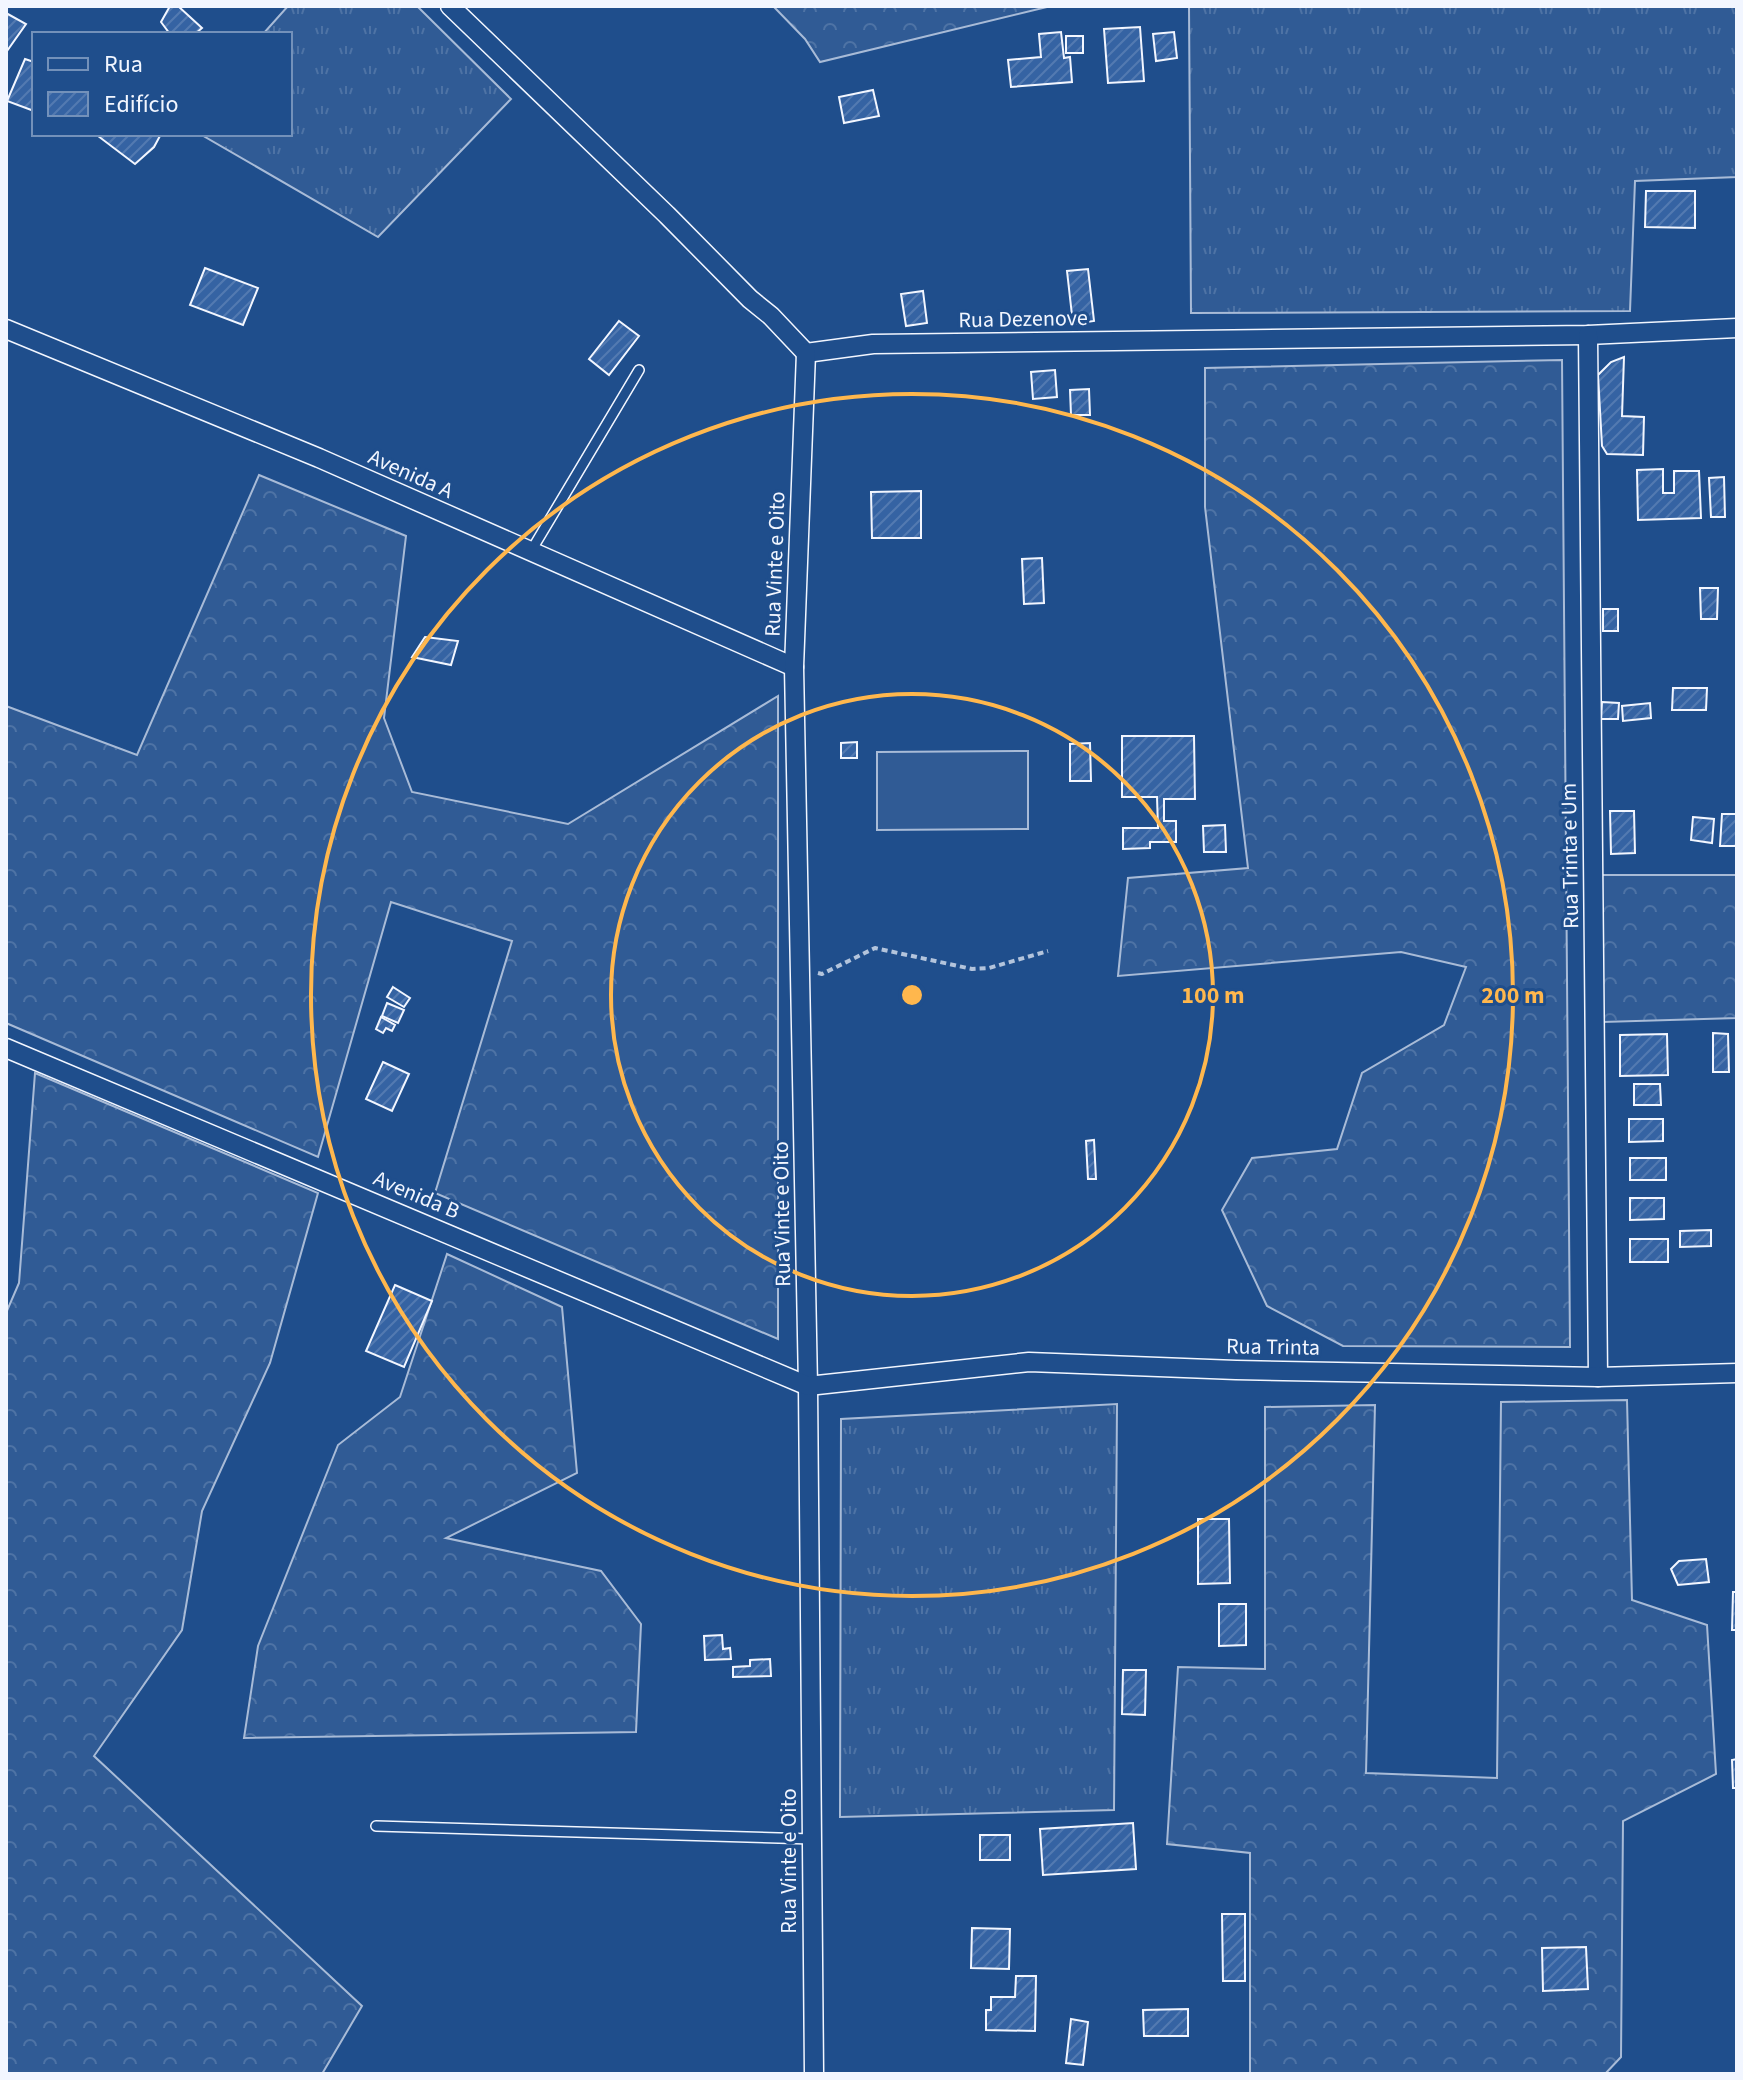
<svg xmlns="http://www.w3.org/2000/svg" width="1743" height="2080" font-family="'Source Sans 3',sans-serif">
<style>
.grass{fill:url(#grass-tufts);stroke:#a8bbd7;stroke-width:2}
.forest{fill:url(#forest-crowns);stroke:#a8bbd7;stroke-width:2}
.pitch{fill:#305b95;stroke:#a8bbd7;stroke-width:2}
.building{fill:url(#building-hatch);stroke:#f2f6ff;stroke-width:2}
.lines{fill:none;stroke-linecap:round;stroke-linejoin:round}
.service-casing{stroke:#f2f6ff;stroke-width:12}
.minor-casing{stroke:#f2f6ff;stroke-width:21}
.path{stroke:#b3c4dc;stroke-width:4;stroke-dasharray:6 4;stroke-linecap:butt}
.service{stroke:#1f4e8c;stroke-width:9}
.minor{stroke:#1f4e8c;stroke-width:18}
.ring{fill:none;stroke:#ffb74d;stroke-width:4}
.labels{text-anchor:middle;stroke-width:6;stroke-linejoin:round;paint-order:stroke}
.street-label{font-size:22px;fill:#f2f6ff;stroke:#1f4e8c}
.centre{fill:#ffb74d;stroke:#1f4e8c;stroke-width:4}
.ring-label{font-size:24px;text-anchor:middle;font-weight:bold;fill:#ffb74d;stroke:#1f4e8c;stroke-width:6;stroke-linejoin:round;paint-order:stroke}
</style>
<defs>
<pattern id="grass-tufts" width="24" height="20" patternUnits="userSpaceOnUse" patternTransform="scale(2)"><rect width="24" height="20" fill="#305b95"/><path d="M3 7l-1-3M5 7V3M7 7l1-3M15 17l-1-3M17 17v-4M19 17l1-3" fill="none" stroke="#4e73a5"/></pattern>
<pattern id="forest-crowns" width="20" height="18" patternUnits="userSpaceOnUse" patternTransform="scale(2)"><rect width="20" height="18" fill="#305b95"/><path d="M2 6a3 3 0 1 1 6 0M12 15a3 3 0 1 1 6 0" fill="none" stroke="#4e73a5"/></pattern>
<pattern id="building-hatch" width="6" height="6" patternUnits="userSpaceOnUse" patternTransform="scale(2)"><rect width="6" height="6" fill="#3563a3"/><path d="M-1 1l2-2M0 6l6-6M5 7l2-2" fill="none" stroke="#537ab1"/></pattern>
</defs>
<rect width="100%" height="100%" fill="#1f4e8c"/>
<g class="grass">
<path d="M 288,6 L 417,6 L 511,99 L 378,237 L 200,134 L 290,134 L 290,34 L 263,34 Z"/>
<path d="M 1189,6 L 1737,6 L 1737,177 L 1635,181 L 1630,311 L 1191,313 Z"/>
<path d="M 1117,1404 L 1114,1810 L 840,1817 L 841,1419 Z"/>
</g>
<g class="forest">
<path d="M 773,6 L 1051,6 L 820,62 L 805,39 Z"/>
<path d="M 1562,360 L 1570,1347 L 1343,1346 L 1267,1306 L 1222,1210 L 1252,1158 L 1337,1149 L 1362,1073 L 1444,1025 L 1466,967 L 1401,952 L 1118,976 L 1128,878 L 1248,868 L 1205,507 L 1205,368 Z"/>
<path d="M 259,475 L 406,536 L 384,718 L 412,792 L 568,824 L 778,696 L 778,1339 L 435,1193 L 512,941 L 391,902 L 318,1157 L 6,1023 L 6,706 L 137,755 Z"/>
<path d="M 1600,875 L 1737,875 L 1737,1018 L 1603,1022 Z"/>
<path d="M 35,1073 L 318,1193 L 270,1363 L 202,1511 L 182,1630 L 94,1756 L 362,2006 L 322,2074 L 6,2074 L 6,1313 L 19,1283 Z"/>
<path d="M 447,1254 L 562,1307 L 577,1473 L 446,1538 L 601,1571 L 641,1624 L 636,1732 L 244,1738 L 258,1646 L 338,1445 L 400,1397 Z"/>
<path d="M 1627,1400 L 1632,1600 L 1707,1625 L 1716,1774 L 1623,1821 L 1621,2057 L 1605,2074 L 1250,2074 L 1250,1853 L 1167,1844 L 1178,1667 L 1265,1669 L 1265,1407 L 1375,1405 L 1366,1773 L 1497,1778 L 1501,1402 Z"/>
</g>
<path class="pitch" d="M 1028,751 L 1028,829 L 877,830 L 877,752 Z"/>
<g class="building">
<path d="M 170,6 L 178,6 L 202,28 L 195,34 L 170,34 L 161,22 Z"/>
<path d="M 6,13 L 26,24 L 7,51 L 6,50 Z"/>
<path d="M 1140,27 L 1144,81 L 1108,83 L 1104,29 Z"/>
<path d="M 1061,32 L 1064,58 L 1070,57 L 1072,82 L 1011,87 L 1008,60 L 1041,57 L 1039,34 Z"/>
<path d="M 1174,32 L 1177,58 L 1156,61 L 1153,34 Z"/>
<rect x="1066" y="36" width="17" height="17"/>
<path d="M 25,59 L 34,62 L 34,111 L 7,101 Z"/>
<path d="M 873,90 L 879,116 L 844,123 L 839,97 Z"/>
<path d="M 100,134 L 161,134 L 154,147 L 135,164 L 98,136 Z"/>
<path d="M 1646,191 L 1695,191 L 1695,228 L 1645,227 Z"/>
<path d="M 205,268 L 258,288 L 243,325 L 190,305 Z"/>
<path d="M 1088,269 L 1094,321 L 1073,324 L 1067,271 Z"/>
<path d="M 923,291 L 927,323 L 906,326 L 901,294 Z"/>
<path d="M 619,321 L 639,336 L 609,375 L 589,359 Z"/>
<path d="M 1624,357 L 1622,416 L 1644,417 L 1643,455 L 1607,454 L 1602,446 L 1598,375 L 1611,362 Z"/>
<path d="M 1055,370 L 1057,397 L 1033,399 L 1031,372 Z"/>
<path d="M 1089,389 L 1090,415 L 1071,415 L 1070,390 Z"/>
<path d="M 1663,469 L 1663,493 L 1674,493 L 1674,471 L 1699,471 L 1701,518 L 1638,520 L 1637,470 Z"/>
<path d="M 1724,477 L 1725,517 L 1711,517 L 1709,478 Z"/>
<path d="M 921,491 L 921,538 L 872,538 L 871,492 Z"/>
<path d="M 1042,558 L 1044,603 L 1024,604 L 1022,559 Z"/>
<path d="M 1700,588 L 1718,588 L 1717,619 L 1701,619 Z"/>
<rect x="1603" y="609" width="15" height="22"/>
<path d="M 425,637 L 458,641 L 451,665 L 412,657 Z"/>
<path d="M 1673,688 L 1707,688 L 1706,710 L 1672,710 Z"/>
<path d="M 1602,702 L 1619,703 L 1618,719 L 1601,719 Z"/>
<path d="M 1650,703 L 1651,718 L 1623,721 L 1622,706 Z"/>
<path d="M 1122,736 L 1194,736 L 1195,799 L 1164,799 L 1164,821 L 1176,821 L 1176,842 L 1150,842 L 1150,848 L 1123,849 L 1123,828 L 1158,828 L 1157,797 L 1122,797 Z"/>
<path d="M 857,742 L 857,758 L 841,758 L 841,743 Z"/>
<path d="M 1090,743 L 1091,781 L 1070,781 L 1070,744 Z"/>
<path d="M 1610,811 L 1634,811 L 1635,853 L 1611,854 Z"/>
<path d="M 1722,814 L 1737,814 L 1737,846 L 1720,846 Z"/>
<path d="M 1693,817 L 1714,819 L 1712,843 L 1691,840 Z"/>
<path d="M 1225,825 L 1226,852 L 1204,852 L 1203,826 Z"/>
<path d="M 393,987 L 410,998 L 404,1007 L 387,997 Z"/>
<path d="M 387,1003 L 404,1010 L 398,1023 L 382,1016 Z"/>
<path d="M 381,1017 L 395,1025 L 392,1031 L 386,1028 L 383,1033 L 376,1029 Z"/>
<path d="M 1713,1033 L 1728,1034 L 1729,1072 L 1713,1072 Z"/>
<path d="M 1667,1034 L 1668,1075 L 1620,1076 L 1620,1035 Z"/>
<path d="M 383,1062 L 409,1074 L 392,1111 L 366,1099 Z"/>
<path d="M 1634,1084 L 1660,1084 L 1661,1105 L 1634,1105 Z"/>
<path d="M 1629,1119 L 1663,1119 L 1663,1141 L 1629,1142 Z"/>
<path d="M 1094,1140 L 1096,1179 L 1088,1179 L 1086,1141 Z"/>
<rect x="1630" y="1158" width="36" height="22"/>
<path d="M 1630,1198 L 1664,1198 L 1664,1219 L 1630,1220 Z"/>
<path d="M 1711,1230 L 1711,1246 L 1680,1247 L 1680,1231 Z"/>
<rect x="1630" y="1239" width="38" height="23"/>
<path d="M 395,1285 L 432,1301 L 404,1367 L 366,1351 Z"/>
<path d="M 1198,1519 L 1229,1519 L 1230,1583 L 1198,1584 Z"/>
<path d="M 1706,1559 L 1709,1582 L 1678,1585 L 1671,1569 L 1679,1561 Z"/>
<path d="M 1733,1592 L 1737,1592 L 1737,1630 L 1732,1630 Z"/>
<path d="M 1219,1604 L 1246,1604 L 1246,1645 L 1219,1646 Z"/>
<path d="M 722,1635 L 723,1649 L 730,1648 L 731,1659 L 705,1660 L 704,1636 Z"/>
<path d="M 770,1659 L 771,1676 L 733,1677 L 733,1667 L 750,1666 L 750,1660 Z"/>
<path d="M 1123,1670 L 1146,1670 L 1145,1715 L 1122,1714 Z"/>
<path d="M 1737,1759 L 1737,1788 L 1733,1788 L 1732,1760 Z"/>
<path d="M 1133,1823 L 1136,1869 L 1043,1875 L 1040,1829 Z"/>
<rect x="980" y="1835" width="30" height="25"/>
<path d="M 1222,1914 L 1245,1914 L 1245,1981 L 1223,1981 Z"/>
<path d="M 972,1928 L 1010,1929 L 1009,1969 L 971,1968 Z"/>
<path d="M 1586,1947 L 1588,1989 L 1543,1991 L 1542,1948 Z"/>
<path d="M 1016,1976 L 1036,1976 L 1035,2031 L 986,2030 L 986,2010 L 991,2010 L 991,1997 L 1015,1997 Z"/>
<path d="M 1188,2009 L 1188,2036 L 1144,2036 L 1143,2010 Z"/>
<path d="M 1071,2019 L 1088,2022 L 1083,2065 L 1066,2063 Z"/>
</g>
<g class="lines">
<g class="service-casing">
<g id="service">
<path d="M 531,551 L 639,370"/>
<path d="M 376,1826 L 812,1839"/>
</g>
</g>
<g class="minor-casing">
<g id="minor">
<path d="M 450,6 L 667,215 L 750,299 L 771,316 L 806,353 L 873,344 L 1588,335 L 1737,328"/>
<path d="M 6,329 L 319,458 L 794,667"/>
<path d="M 1588,335 L 1598,1377"/>
<path d="M 806,353 L 794,667 L 808,1386 L 814,2074"/>
<path d="M 6,1048 L 808,1386 L 1029,1362 L 1236,1370 L 1598,1377 L 1737,1373"/>
</g>
</g>
<path class="path" d="M 818,973 L 822,974 L 875,948 L 972,969 L 989,968 L 1048,951"/>
<use href="#service" class="service"/>
<use href="#minor" class="minor"/>
</g>
<g class="ring">
<circle cx="912" cy="995" r="301"/>
<circle cx="912" cy="995" r="601"/>
</g>
<g class="labels">
<g class="street-label">
<text transform="translate(1023 318) rotate(-1)" y="8">Rua Dezenove</text>
<text transform="translate(411 473) rotate(24)" y="8">Avenida A</text>
<text transform="translate(774 564) rotate(-88)" y="8">Rua Vinte e Oito</text>
<text transform="translate(1569 856) rotate(-91)" y="8">Rua Trinta e Um</text>
<text transform="translate(417 1194) rotate(23)" y="8">Avenida B</text>
<text transform="translate(781 1214) rotate(-91)" y="8">Rua Vinte e Oito</text>
<text transform="translate(1273 1346) rotate(1)" y="8">Rua Trinta</text>
<text transform="translate(788 1861) rotate(-90)" y="8">Rua Vinte e Oito</text>
</g>
</g>
<circle cx="912" cy="995" r="12" class="centre"/>
<g class="ring-label">
<text x="1213" y="1003">100 m</text>
<text x="1513" y="1003">200 m</text>
</g>
<rect width="1743" height="2080" fill="none" stroke="#f2f6ff" stroke-width="16"/>
<rect x="32" y="32" width="260" height="104" fill="#1f4e8c" stroke="#7391ba" stroke-width="2"/>
<rect x="48" y="58" width="40" height="12" fill="#1f4e8c" stroke="#7391ba" stroke-width="2"/>
<text x="104" y="72" font-size="24" fill="#f2f6ff">Rua</text>
<rect x="48" y="92" width="40" height="24" fill="url(#building-hatch)" stroke="#7391ba" stroke-width="2"/>
<text x="104" y="112" font-size="24" fill="#f2f6ff">Edifício</text>
</svg>
